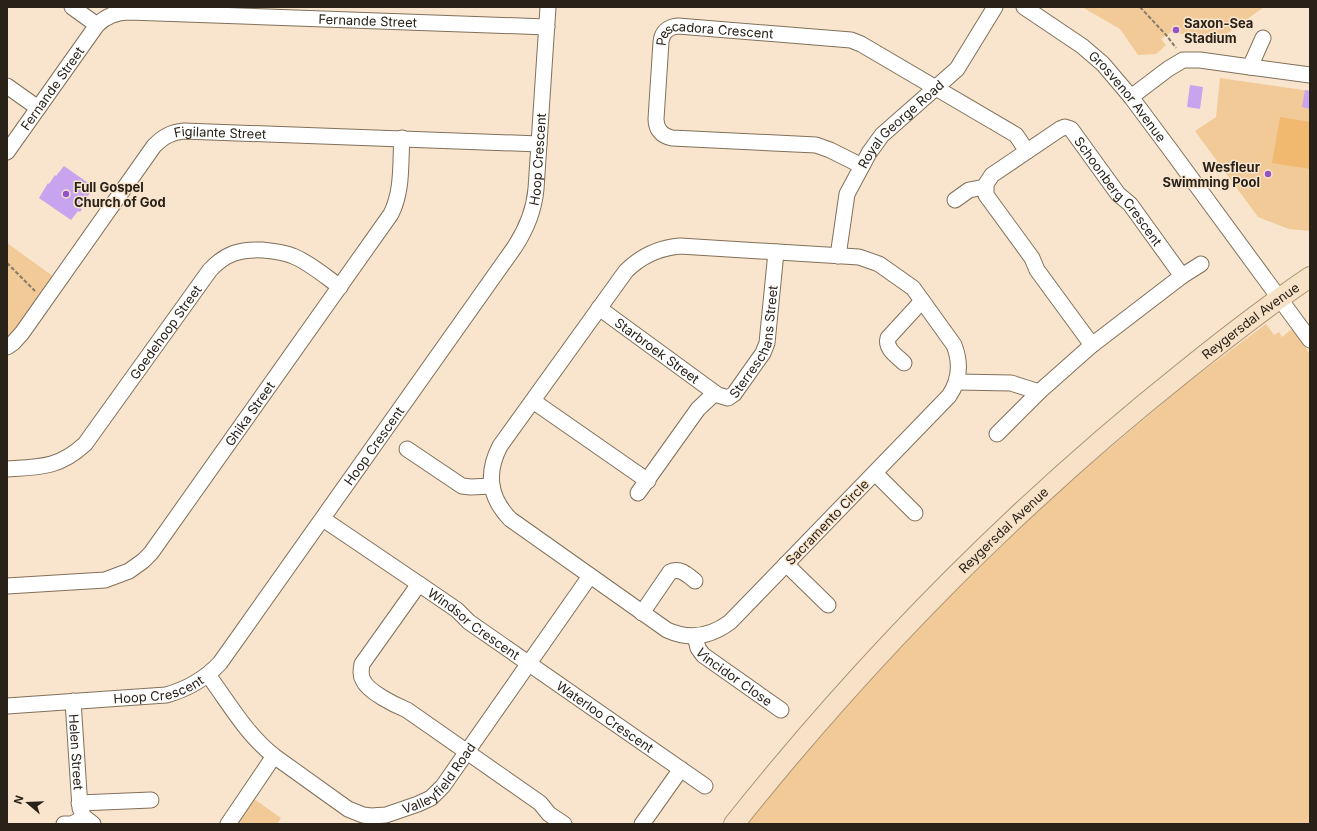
<svg xmlns="http://www.w3.org/2000/svg" width="1317" height="831" font-family="Inter,sans-serif">
<style>
.green{fill:#f1ca98}
.water{fill:#f1b96f}
.building{fill:#c8a3ee}
.lines{fill:none;stroke-linecap:round;stroke-linejoin:round}
.minor-casing{stroke:#81705a;stroke-width:17}
.major-casing{stroke:#ac9271;stroke-width:22}
.path{stroke:#887b6b;stroke-width:2;stroke-dasharray:4 2;stroke-linecap:butt}
.minor{stroke:#fff;stroke-width:15}
.major{stroke:#f7e2c7;stroke-width:20}
.poi-dot{fill:#9253c8;stroke:#f9e5cd;stroke-width:1.5}
.labels{text-anchor:middle;stroke-width:3;stroke-linejoin:round;paint-order:stroke}
.street-label{font-size:13px;fill:#292219;stroke:#f9e5cd}
.poi-label{font-size:13px;font-weight:bold;fill:#292219;stroke:#f9e5cd;text-anchor:start}
</style>
<rect width="100%" height="100%" fill="#f9e5cd"/>
<g class="green">
<path d="M 1082,7 L 1264,7 L 1218,40 L 1171,32 L 1161,39 L 1166,45 L 1156,54 L 1138,55 L 1120,29 Z"/>
<path d="M 1220,78 L 1310,91 L 1310,231 L 1289,229 L 1258,217 L 1195,131 L 1216,117 Z"/>
<path d="M 7,243 L 54,277 L 17,330 L 7,340 Z"/>
<path d="M 1266,324 L 1274,335 L 1279,332 L 1282,337 L 1292,329 L 1310,354 L 1310,824 L 746,824 L 840,711 L 917,628 L 1058,492 L 1183,386 Z"/>
<path d="M 254,799 L 281,818 L 277,824 L 236,824 Z"/>
</g>
<path class="water" d="M 1280,117 L 1310,122 L 1310,169 L 1272,163 Z"/>
<g class="building">
<path d="M 1190,85 L 1203,87 L 1200,109 L 1187,107 Z"/>
<path d="M 1305,90 L 1310,91 L 1310,109 L 1302,107 Z"/>
<path d="M 64,166 L 94,187 L 80,208 L 82,209 L 80,212 L 78,211 L 71,220 L 39,198 L 48,183 L 49,184 L 55,175 L 56,176 Z"/>
</g>
<g class="lines">
<g class="minor-casing">
<g id="minor">
<path d="M 72,7 L 97,25"/>
<path id="s1" d="M 1024,7 L 1082,46 L 1103,64 L 1131,97 L 1172,152 L 1310,340"/>
<path d="M 1250,67 L 1263,38"/>
<path d="M 7,86 L 38,108"/>
<path d="M 1131,97 L 1168,69 L 1183,60 L 1200,60 L 1250,67 L 1310,75"/>
<path id="s2" d="M 7,152 L 97,25 C 106,16 116,12 129,12 L 547,27"/>
<path id="s3" d="M 862,166 L 830,150 L 816,145 L 672,138 C 662,136 656,130 656,119 L 661,42 C 662,32 668,27 678,26 L 851,40 L 861,44 L 1016,135 L 1027,151"/>
<path d="M 955,200 L 969,190 L 985,187"/>
<path d="M 680,246 L 859,257 L 879,264 L 913,288 L 954,345 C 961,363 960,380 949,396 L 730,622 C 710,637 689,640 667,630 L 510,519 C 489,497 486,473 500,446 L 626,271 C 641,256 658,248 680,246 Z"/>
<path id="s4" d="M 838,256 L 847,194 L 869,153 L 882,135 L 957,69 L 995,7"/>
<path id="s5" d="M 599,308 L 718,395 L 728,398 L 734,394 L 763,353 L 767,343 L 776,252"/>
<path id="s6" d="M 1092,345 L 1037,270 L 1032,258 L 986,195 L 986,184 L 992,175 L 1060,129 L 1065,127 L 1071,129 L 1118,194 L 1130,204 L 1182,276"/>
<path id="s7" d="M 7,347 L 13,343 L 22,333 L 154,146 C 163,137 171,132 184,131 L 539,144"/>
<path d="M 904,363 C 897,356 885,349 888,338 L 922,301"/>
<path d="M 957,382 L 1011,383 L 1039,392"/>
<path d="M 533,401 L 648,481"/>
<path d="M 997,434 L 1039,392 L 1092,345 L 1182,276 L 1201,264"/>
<path d="M 407,449 L 462,486 L 471,487 L 492,486"/>
<path id="s8" d="M 7,469 C 40,467 59,468 85,444 L 210,270 C 226,253 240,249 263,250 C 273,251 284,252 293,256 C 310,263 325,276 340,287"/>
<path d="M 875,473 L 915,513"/>
<path d="M 638,493 L 698,409 L 715,393"/>
<path d="M 323,519 L 419,584"/>
<path d="M 786,564 L 828,605"/>
<path id="s9" d="M 7,586 L 105,580 L 129,571 L 143,561 L 151,553 L 391,214 C 403,190 400,164 402,138"/>
<path d="M 642,613 L 670,572 C 680,567 688,575 695,581"/>
<path id="s10" d="M 695,636 L 698,648 L 703,655 L 781,710"/>
<path id="s11" d="M 208,675 C 229,703 246,734 274,756 L 348,809 L 363,815 L 371,816 L 386,815 L 418,804 L 431,798 L 443,786 L 590,576"/>
<path id="s12" d="M 73,701 L 80,808 L 84,817 L 93,824"/>
<path id="s13" d="M 7,706 L 166,695 C 188,689 205,679 220,663 L 514,248 C 526,230 534,211 536,189 L 548,7"/>
<path d="M 79,803 L 151,800"/>
<path d="M 64,824 L 72,824 L 84,817"/>
<path d="M 228,824 L 274,756"/>
<path id="s14" d="M 564,824 L 549,814 L 540,803 L 407,710 C 395,705 368,692 363,680 C 360,675 361,670 362,664 L 419,584 L 457,610 L 469,622 L 705,786"/>
<path d="M 642,824 L 681,769"/>
</g>
</g>
<g class="major-casing">
<g id="major">
<path id="s15" d="M 734,824 C 867,657 1018,504 1185,371 C 1226,338 1267,306 1310,277"/>
</g>
</g>
<g class="path">
<path d="M 1140,7 L 1167,36 L 1176,48"/>
<path d="M 7,263 L 35,291"/>
</g>
<use href="#minor" class="minor"/>
<use href="#major" class="major"/>
</g>
<g class="poi-dot">
<circle cx="1176" cy="30" r="4"/>
<circle cx="1268" cy="174" r="4"/>
<circle cx="66" cy="194" r="4"/>
</g>
<g class="labels">
<g class="street-label">
<text dy="5" stroke="none"><textPath href="#s2" startOffset="430">Fernande Street</textPath></text>
<text dy="5" stroke="none"><textPath href="#s3" startOffset="358">Pescadora Crescent</textPath></text>
<text dy="5" stroke="none"><textPath href="#s2" startOffset="78">Fernande Street</textPath></text>
<text dy="5" stroke="none"><textPath href="#s1" startOffset="138">Grosvenor Avenue</textPath></text>
<text dy="5" stroke="none"><textPath href="#s4" startOffset="152">Royal George Road</textPath></text>
<text dy="5" stroke="none"><textPath href="#s7" startOffset="320">Figilante Street</textPath></text>
<text dy="5" stroke="none"><textPath href="#s13" startOffset="825">Hoop Crescent</textPath></text>
<text dy="5" stroke="none"><textPath href="#s6" startOffset="378">Schoonberg Crescent</textPath></text>
<text dy="5" stroke="none"><textPath href="#s15" startOffset="723">Reygersdal Avenue</textPath></text>
<text dy="5" stroke="none"><textPath href="#s8" startOffset="222">Goedehoop Street</textPath></text>
<text dy="5" stroke="none"><textPath href="#s5" startOffset="223">Sterreschans Street</textPath></text>
<text dy="5" stroke="none"><textPath href="#s5" startOffset="72">Starbroek Street</textPath></text>
<text dy="5" stroke="none"><textPath href="#s9" startOffset="323">Ghika Street</textPath></text>
<text dy="5" stroke="none"><textPath href="#s13" startOffset="489">Hoop Crescent</textPath></text>
<text transform="translate(827 522) rotate(-46)" y="5">Sacramento Circle</text>
<text dy="5" stroke="none"><textPath href="#s15" startOffset="399">Reygersdal Avenue</textPath></text>
<text dy="5" stroke="none"><textPath href="#s14" startOffset="431">Windsor Crescent</textPath></text>
<text dy="5" stroke="none"><textPath href="#s10" startOffset="59">Vincidor Close</textPath></text>
<text dy="5" stroke="none"><textPath href="#s13" startOffset="153">Hoop Crescent</textPath></text>
<text dy="5" stroke="none"><textPath href="#s14" startOffset="592">Waterloo Crescent</textPath></text>
<text dy="5" stroke="none"><textPath href="#s12" startOffset="51">Helen Street</textPath></text>
<text dy="5" stroke="none"><textPath href="#s11" startOffset="302">Valleyfield Road</textPath></text>
</g>
<g class="poi-label">
<text x="1184" y="28">Saxon-Sea<tspan x="1184" dy="15">Stadium</tspan></text>
<text x="1260" y="172" text-anchor="end">Wesfleur<tspan x="1260" dy="15">Swimming Pool</tspan></text>
<text x="74" y="192">Full Gospel<tspan x="74" dy="15">Church of God</tspan></text>
</g>
</g>
<rect width="1317" height="831" fill="none" stroke="#292219" stroke-width="16"/>
<g transform="translate(28 803) rotate(289)" stroke="#f9e5cd" stroke-width="3" paint-order="stroke">
<path d="M0-3L7 15L0 10L-7 15Z" fill="#292219"/>
<text y="-6" font-size="11" font-weight="bold" text-anchor="middle" fill="#292219">N</text>
</g>
</svg>
